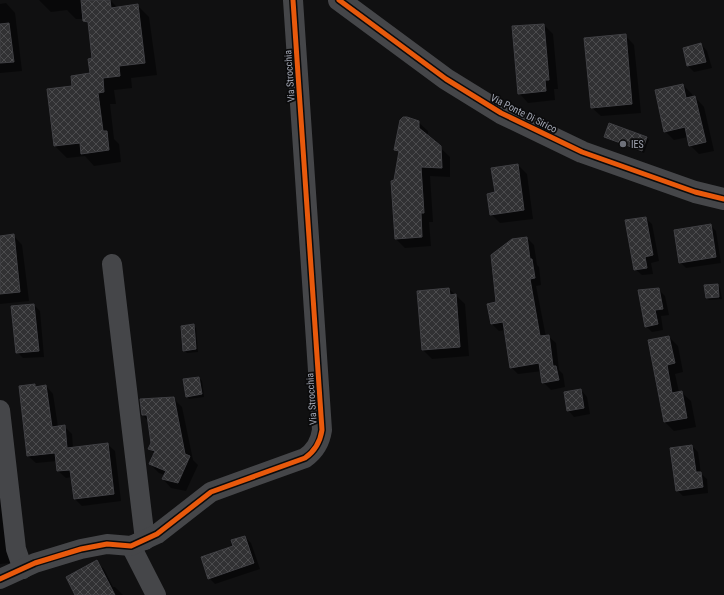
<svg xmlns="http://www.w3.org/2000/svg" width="724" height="595" font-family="'Roboto Condensed',sans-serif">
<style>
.shadow{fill:#0007}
.building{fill:url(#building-cross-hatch);stroke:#404044}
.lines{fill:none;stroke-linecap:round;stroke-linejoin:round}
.minor{stroke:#454649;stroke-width:20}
.tertiary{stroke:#454649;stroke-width:22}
.cycleway-casing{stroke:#0b0b0c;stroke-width:8}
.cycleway{stroke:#e8590c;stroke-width:5}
.poi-dot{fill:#6e717a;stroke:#0b0b0c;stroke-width:1.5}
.labels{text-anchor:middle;stroke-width:3.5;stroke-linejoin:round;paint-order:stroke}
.street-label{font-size:10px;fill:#a1a5b2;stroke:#0b0b0c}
.poi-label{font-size:10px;fill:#a1a5b2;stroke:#0b0b0c;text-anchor:start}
</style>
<defs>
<pattern id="building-cross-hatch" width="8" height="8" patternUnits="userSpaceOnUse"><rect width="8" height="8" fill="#313133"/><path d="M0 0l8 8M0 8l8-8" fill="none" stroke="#4c4c4e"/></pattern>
</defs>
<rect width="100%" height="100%" fill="#101011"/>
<g class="shadow">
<path d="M 39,0 L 110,0 L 118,8 L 137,5 L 149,17 L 157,75 L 131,78 L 132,88 L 114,90 L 116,104 L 110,104 L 114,139 L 119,144 L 121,162 L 94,166 L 85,156 L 67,158 L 55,146 L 48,90 L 73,86 L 91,74 L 94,59 L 89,25 L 84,20 L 84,19 L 76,19 L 67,10 L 51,12 Z"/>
<path d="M 6,3 L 15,13 L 22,71 L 0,73 L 0,4 Z"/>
<path d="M 544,25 L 553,34 L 558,89 L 554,89 L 555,100 L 528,103 L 519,93 Z"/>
<path d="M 625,35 L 634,45 L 641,113 L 601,116 L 591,107 Z"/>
<path d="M 701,44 L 707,51 L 712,68 L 694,72 L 688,66 L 684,49 Z"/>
<path d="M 683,85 L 692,94 L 693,98 L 695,97 L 704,107 L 714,151 L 699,154 L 690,145 L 688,137 L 674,140 L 665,131 Z"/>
<path d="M 418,122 L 428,131 L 428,136 L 450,157 L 450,177 L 430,176 L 433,222 L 429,222 L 431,246 L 405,248 L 396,239 L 395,181 L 400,154 L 395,149 Z"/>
<path d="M 605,137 L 646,137 L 649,140 L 644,153 L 608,139 Z"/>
<path d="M 518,165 L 527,174 L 533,219 L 500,223 L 491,214 L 496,193 Z"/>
<path d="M 645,218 L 652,224 L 659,261 L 651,263 L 653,274 L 642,275 L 635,269 Z"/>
<path d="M 710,225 L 716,231 L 721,263 L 686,268 L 680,262 Z"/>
<path d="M 13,235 L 22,245 L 29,301 L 0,304 L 0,237 Z"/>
<path d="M 527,238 L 534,245 L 537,265 L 539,267 L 541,285 L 536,286 L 546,337 L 548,336 L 556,343 L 559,370 L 563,374 L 565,387 L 551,390 L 543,382 L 542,371 L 518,374 L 511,367 L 506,330 L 499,331 L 492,324 L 513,240 Z"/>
<path d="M 718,285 L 720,288 L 722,299 L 709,300 L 706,297 Z"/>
<path d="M 449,289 L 465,304 L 469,356 L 432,359 L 423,350 L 418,292 Z"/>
<path d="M 659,290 L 665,296 L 669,315 L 661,316 L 663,330 L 652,332 L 646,326 Z"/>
<path d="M 34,305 L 40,311 L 44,357 L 23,358 L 17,352 Z"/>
<path d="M 193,326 L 196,328 L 198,352 L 187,353 L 184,350 Z"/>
<path d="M 669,337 L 678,346 L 683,372 L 675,374 L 679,392 L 681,392 L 691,401 L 696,427 L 674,431 L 665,422 L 650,340 Z"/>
<path d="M 199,378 L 202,381 L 204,397 L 189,399 L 187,396 Z"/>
<path d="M 35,385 L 37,388 L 46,386 L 53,394 L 58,427 L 64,426 L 72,434 L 73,448 L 107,444 L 115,451 L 121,501 L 82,506 L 75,499 L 72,477 L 66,478 L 58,471 L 57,461 L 36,463 L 28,456 Z"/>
<path d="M 581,390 L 587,397 L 590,414 L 574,417 L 568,410 Z"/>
<path d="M 173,398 L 182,407 L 193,460 L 198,465 L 186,491 L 171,488 L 163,479 L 165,475 L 159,473 L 150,464 L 155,454 L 150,449 L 152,443 L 148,421 L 143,415 Z"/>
<path d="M 692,446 L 698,452 L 701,474 L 707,479 L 708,493 L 683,496 L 677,490 Z"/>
<path d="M 0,450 L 10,563 L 0,564 Z"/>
<path d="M 245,537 L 251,543 L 260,569 L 215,584 L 209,578 L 234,547 Z"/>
<path d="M 96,562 L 104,569 L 113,587 L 115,587 L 123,595 L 77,595 Z"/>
</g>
<g class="building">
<path d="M 81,0 L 110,0 L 111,8 L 138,4 L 145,63 L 119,66 L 120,76 L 103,78 L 104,92 L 98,93 L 103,131 L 107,131 L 109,150 L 81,154 L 80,143 L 54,146 L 47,89 L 72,86 L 71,76 L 90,73 L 88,59 L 92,58 L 88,22 L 83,21 Z"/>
<path d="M 9,23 L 14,62 L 0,63 L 0,24 Z"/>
<path d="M 544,24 L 549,80 L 545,80 L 546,91 L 518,94 L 512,26 Z"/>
<path d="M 626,34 L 632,104 L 591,108 L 584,38 Z"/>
<path d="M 701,43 L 706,62 L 687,66 L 683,48 Z"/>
<path d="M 683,84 L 686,98 L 695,96 L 706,142 L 689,146 L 685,127 L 664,132 L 655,90 Z"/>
<path d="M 403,117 L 407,117 L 419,121 L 419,128 L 441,146 L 442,168 L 421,167 L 424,213 L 421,213 L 422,237 L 395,239 L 391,181 L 394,180 L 399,151 L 394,150 L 400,120 Z"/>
<path d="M 609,123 L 647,137 L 642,151 L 604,137 Z"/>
<path d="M 518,164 L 524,210 L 490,215 L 487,194 L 495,192 L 491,168 Z"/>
<path d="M 646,217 L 653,255 L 645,257 L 647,268 L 634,270 L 625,220 Z"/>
<path d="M 711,224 L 716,257 L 679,263 L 674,230 Z"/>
<path d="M 14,234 L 20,292 L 0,294 L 0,236 Z"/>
<path d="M 527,237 L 530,259 L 532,259 L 535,278 L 530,279 L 540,336 L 549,335 L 553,366 L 556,366 L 559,380 L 542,383 L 539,363 L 510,368 L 503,322 L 491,324 L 487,304 L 496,302 L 491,255 L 512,239 Z"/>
<path d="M 718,284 L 719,297 L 706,298 L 704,285 Z"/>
<path d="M 449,288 L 450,295 L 456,294 L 460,347 L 422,350 L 417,291 Z"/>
<path d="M 659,288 L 663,309 L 655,310 L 658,324 L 645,327 L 638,290 Z"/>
<path d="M 34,304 L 39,351 L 16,353 L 11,306 Z"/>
<path d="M 194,324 L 196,349 L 183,351 L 181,326 Z"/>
<path d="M 669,336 L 675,363 L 667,365 L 672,393 L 682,391 L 687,418 L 664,422 L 648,340 Z"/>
<path d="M 199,377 L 202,394 L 186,397 L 183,379 Z"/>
<path d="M 35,384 L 35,387 L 46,385 L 52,427 L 65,425 L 67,448 L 108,443 L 114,494 L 74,499 L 70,470 L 57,471 L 55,453 L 27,456 L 19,386 Z"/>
<path d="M 581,389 L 584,408 L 567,411 L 564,392 Z"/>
<path d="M 174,397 L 185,454 L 190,456 L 178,483 L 162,479 L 166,471 L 149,464 L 155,451 L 148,449 L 151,443 L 147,415 L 142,415 L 140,399 Z"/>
<path d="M 692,445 L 696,472 L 701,472 L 703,487 L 676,491 L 670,448 Z"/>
<path d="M 245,536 L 254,563 L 208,579 L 201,557 L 233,546 L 231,540 Z"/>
<path d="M 97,560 L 115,595 L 75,595 L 66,577 Z"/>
</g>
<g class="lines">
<g class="minor">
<path d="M 112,264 L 145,540"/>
<path d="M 0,410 L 16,549 L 23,569"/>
<path d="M 131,546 L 156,595"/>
<path d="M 0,579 L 35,563 L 81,549 L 107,544 L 131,546 L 157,534 L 211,492 L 305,458 C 315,451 320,443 322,430 L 293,0"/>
</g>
<path class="tertiary" d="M 339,0 L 446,79 L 501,113 L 582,152 L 695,192 L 724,199"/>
<g class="cycleway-casing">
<g id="cycleway">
<path d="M 339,0 L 446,79 L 501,113 L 582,152 L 695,192 L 724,199"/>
<path d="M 0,579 L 35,563 L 81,549 L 107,544 L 131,546 L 157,534 L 211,492 L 305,458 C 315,451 320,443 322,430 L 293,0"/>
</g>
</g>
<use href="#cycleway" class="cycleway"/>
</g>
<circle class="poi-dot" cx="623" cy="144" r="4"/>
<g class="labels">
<g class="street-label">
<text transform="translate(289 76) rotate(-94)" y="4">Via Strocchia</text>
<text transform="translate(524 113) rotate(27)" y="4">Via Ponte Di Sirico</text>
<text transform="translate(311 399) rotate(-94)" y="4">Via Strocchia</text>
</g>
<g class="poi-label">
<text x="631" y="148">IES</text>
</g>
</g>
</svg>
